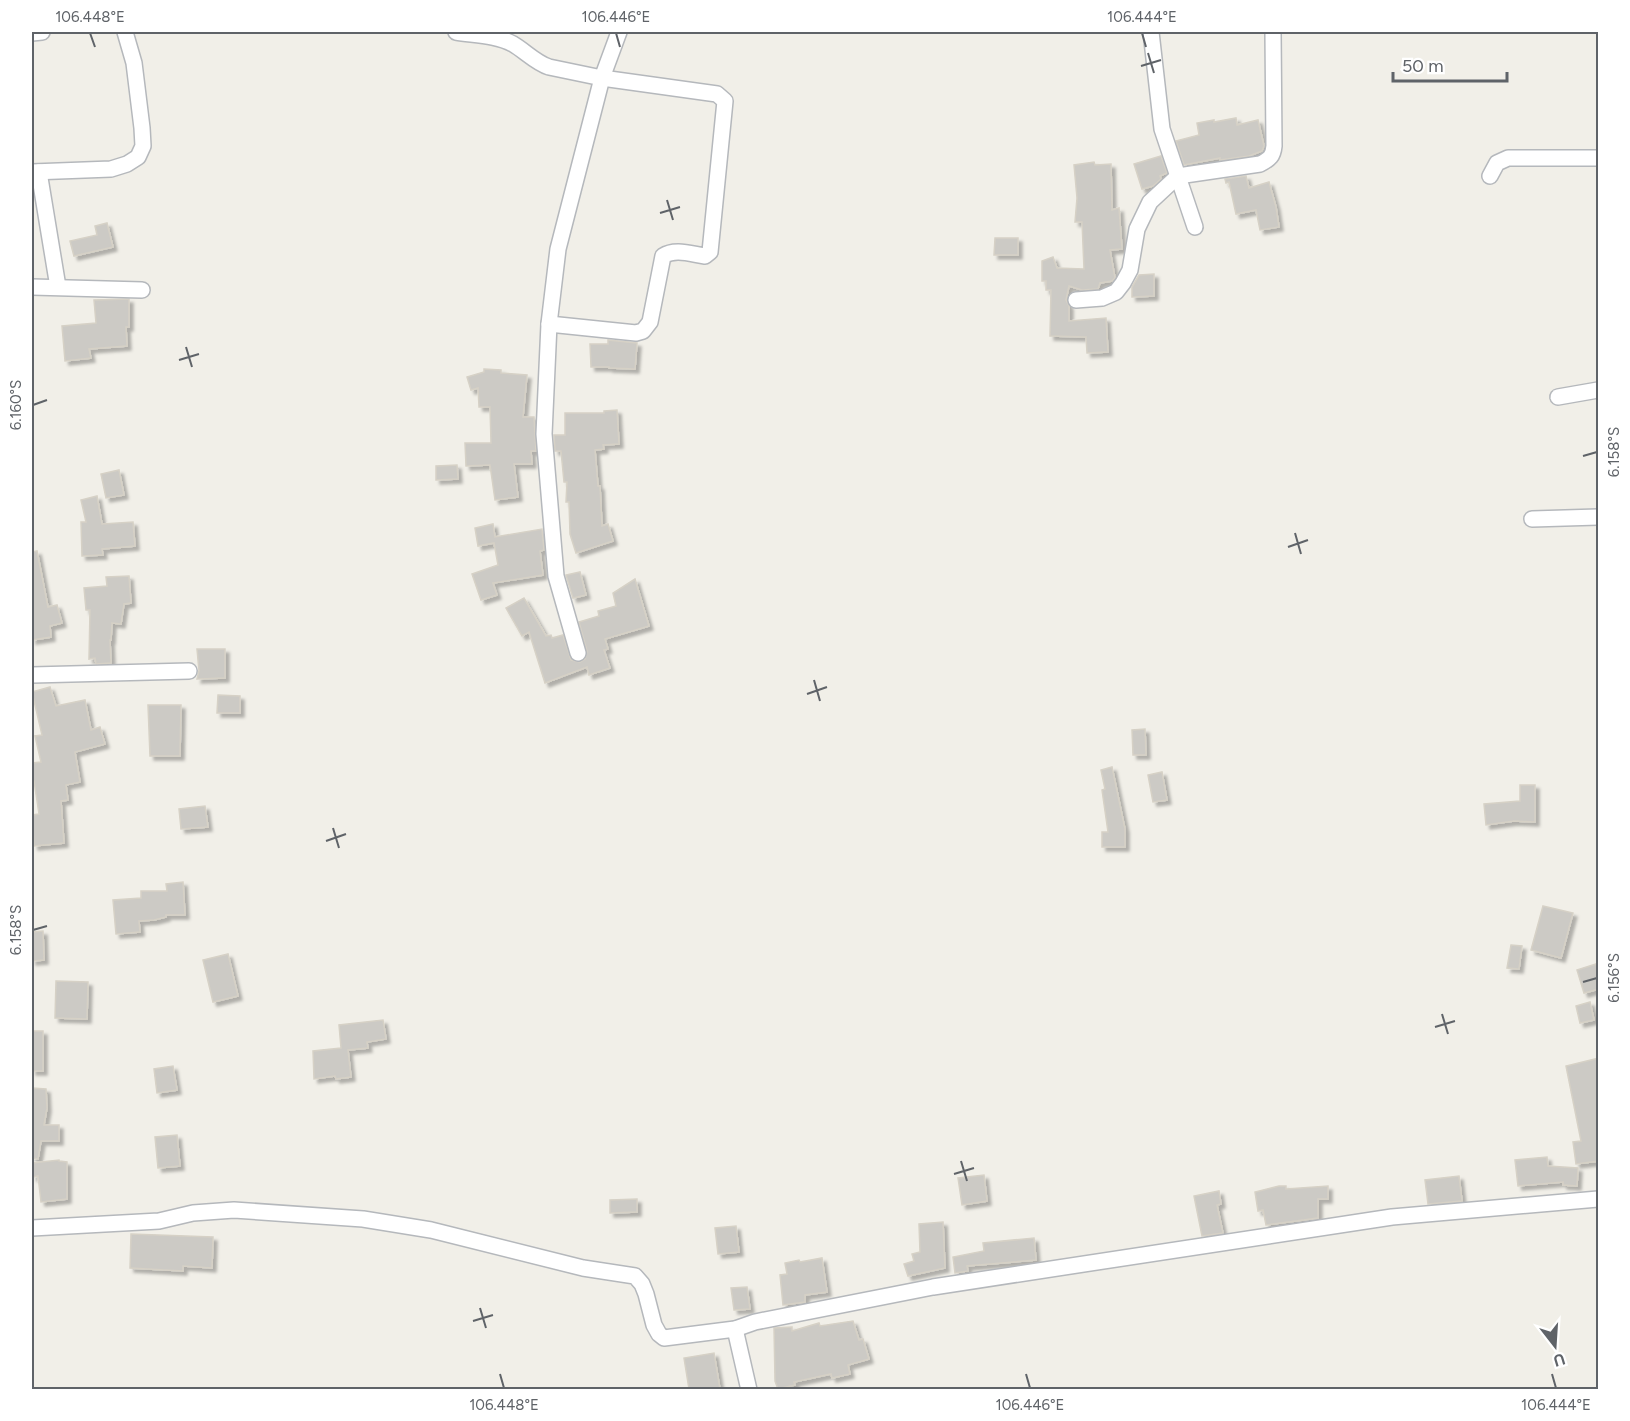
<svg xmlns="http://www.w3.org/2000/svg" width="1630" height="1421" font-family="Figtree,sans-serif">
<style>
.building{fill:#cccac5;stroke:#d6d1c6;stroke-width:1.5;filter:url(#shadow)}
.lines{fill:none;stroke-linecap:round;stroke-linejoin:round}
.minor-casing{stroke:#b5b8bc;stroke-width:18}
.minor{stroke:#fff;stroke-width:15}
.ticks{fill:none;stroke:#5f6368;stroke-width:2}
.neatline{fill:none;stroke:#5f6368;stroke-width:2}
.ticks-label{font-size:15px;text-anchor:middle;fill:#5f6368}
</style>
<defs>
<filter id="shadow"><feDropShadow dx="4" dy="4" stdDeviation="1.5" flood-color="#0004"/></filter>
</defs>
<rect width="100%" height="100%" fill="#f1efe8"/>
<g class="building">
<path d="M 1236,118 L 1237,125 L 1258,120 L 1264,146 L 1262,151 L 1249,156 L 1220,160 L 1220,158 L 1184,165 L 1176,141 L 1199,135 L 1197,123 L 1214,120 L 1214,122 Z"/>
<path d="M 1161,156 L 1167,173 L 1160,176 L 1161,179 L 1153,186 L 1142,189 L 1134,164 Z"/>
<path d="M 1094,162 L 1095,165 L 1111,164 L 1112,210 L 1119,208 L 1122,249 L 1110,250 L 1115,278 L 1112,281 L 1100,283 L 1098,289 L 1082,290 L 1069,286 L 1066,300 L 1069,306 L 1069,321 L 1106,318 L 1108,352 L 1087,353 L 1086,337 L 1050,336 L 1051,290 L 1046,290 L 1046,281 L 1042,281 L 1042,261 L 1053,257 L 1057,268 L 1084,269 L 1082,222 L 1075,222 L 1077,198 L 1074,165 Z"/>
<path d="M 1246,176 L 1249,188 L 1269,182 L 1276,207 L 1279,227 L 1260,230 L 1256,210 L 1236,214 L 1229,182 L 1226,183 L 1225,179 Z"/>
<path d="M 107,223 L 113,247 L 74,256 L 70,241 L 97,235 L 95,226 Z"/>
<path d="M 995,238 L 1018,238 L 1018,255 L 994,255 Z"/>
<path d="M 1154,274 L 1154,296 L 1132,297 L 1132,287 L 1139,275 Z"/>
<path d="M 129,299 L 129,327 L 126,327 L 127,346 L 89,349 L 91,358 L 65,361 L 62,326 L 96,323 L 94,300 Z"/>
<path d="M 608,340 L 637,343 L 635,369 L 609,368 L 609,367 L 591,367 L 590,344 L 608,344 Z"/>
<path d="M 484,369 L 501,370 L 501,373 L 527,375 L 523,417 L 534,417 L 536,451 L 531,451 L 532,464 L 514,464 L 518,497 L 495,500 L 490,465 L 466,466 L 465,443 L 491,443 L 490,407 L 479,407 L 478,388 L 471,390 L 467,377 L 484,372 Z"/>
<path d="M 617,410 L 619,444 L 603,445 L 604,449 L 595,450 L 598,486 L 600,486 L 602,526 L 608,524 L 613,541 L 576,553 L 570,534 L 569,502 L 566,502 L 567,482 L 564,482 L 561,451 L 555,451 L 554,435 L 565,435 L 565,413 L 604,413 L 604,411 Z"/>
<path d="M 457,465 L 458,479 L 436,480 L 436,466 Z"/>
<path d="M 119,470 L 124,495 L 106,498 L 101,474 Z"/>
<path d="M 97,496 L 102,524 L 133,522 L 135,546 L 102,549 L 103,555 L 82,556 L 81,522 L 86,522 L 81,500 Z"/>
<path d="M 493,524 L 495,537 L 542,529 L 544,550 L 540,551 L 543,575 L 493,583 L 497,595 L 481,600 L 472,574 L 498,565 L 494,543 L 478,546 L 475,528 Z"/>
<path d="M 37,551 L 48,607 L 57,605 L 62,623 L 50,626 L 51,637 L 32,640 L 32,552 Z"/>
<path d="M 580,572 L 586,595 L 573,598 L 566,575 Z"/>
<path d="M 129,576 L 131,603 L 124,604 L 121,624 L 112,623 L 111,640 L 110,640 L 111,663 L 96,664 L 95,658 L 89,659 L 90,610 L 86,610 L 84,588 L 107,586 L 106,577 Z"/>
<path d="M 635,579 L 649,626 L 605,639 L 608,649 L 604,650 L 610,668 L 589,675 L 587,667 L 545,683 L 529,632 L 522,636 L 506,608 L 524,598 L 546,636 L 551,635 L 552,638 L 563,635 L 571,660 L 580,662 L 585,659 L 587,651 L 579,622 L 599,616 L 598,611 L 616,606 L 613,593 Z"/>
<path d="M 197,649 L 225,649 L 225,678 L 197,679 L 199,671 Z"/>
<path d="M 50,687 L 56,706 L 85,700 L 91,730 L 100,727 L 105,744 L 75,752 L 80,782 L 66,785 L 68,800 L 61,801 L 64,843 L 34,846 L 32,815 L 39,814 L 34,781 L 32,781 L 32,763 L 41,762 L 35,736 L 42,735 L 32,692 Z"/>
<path d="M 218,695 L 240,696 L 240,713 L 217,713 Z"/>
<path d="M 148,705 L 181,705 L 180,756 L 150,756 Z"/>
<path d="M 1145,729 L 1146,755 L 1133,755 L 1132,730 Z"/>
<path d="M 1112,767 L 1125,829 L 1125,847 L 1102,847 L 1102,832 L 1108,832 L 1102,790 L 1105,789 L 1101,770 Z"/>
<path d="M 1162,772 L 1167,800 L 1153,802 L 1148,775 Z"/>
<path d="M 1520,785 L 1535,785 L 1535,822 L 1514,821 L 1486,825 L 1484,804 L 1520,801 Z"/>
<path d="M 205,806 L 208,827 L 181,829 L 179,809 Z"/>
<path d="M 183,882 L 185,915 L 166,915 L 166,917 L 154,920 L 139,921 L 140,932 L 116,934 L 113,900 L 141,898 L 141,891 L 167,891 L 166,884 Z"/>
<path d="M 1543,906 L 1573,913 L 1561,958 L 1531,950 Z"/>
<path d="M 43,931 L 44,960 L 32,961 L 32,932 Z"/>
<path d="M 1511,945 L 1522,946 L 1519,969 L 1507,968 Z"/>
<path d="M 228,954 L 238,996 L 213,1002 L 203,960 Z"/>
<path d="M 1596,964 L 1599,971 L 1599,989 L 1584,993 L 1577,970 Z"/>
<path d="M 56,981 L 88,982 L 87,1019 L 55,1018 Z"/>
<path d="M 1590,1002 L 1594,1020 L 1580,1023 L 1576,1006 Z"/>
<path d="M 383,1020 L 386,1039 L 367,1042 L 368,1048 L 348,1050 L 351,1077 L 336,1079 L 335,1076 L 314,1079 L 313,1051 L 341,1048 L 339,1025 Z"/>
<rect x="32" y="1031" width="11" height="40"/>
<path d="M 1599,1058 L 1599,1161 L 1576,1164 L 1573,1142 L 1581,1141 L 1566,1066 Z"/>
<path d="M 173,1066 L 177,1090 L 157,1093 L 154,1069 Z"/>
<path d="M 32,1088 L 46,1089 L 47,1108 L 44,1125 L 59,1125 L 59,1141 L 41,1141 L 38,1159 L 32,1158 Z"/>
<path d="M 177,1135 L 180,1166 L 158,1168 L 155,1137 Z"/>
<path d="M 1547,1157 L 1548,1166 L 1578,1168 L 1577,1186 L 1563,1185 L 1563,1182 L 1518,1186 L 1515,1160 Z"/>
<path d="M 59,1160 L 59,1161 L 67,1162 L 67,1199 L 41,1202 L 38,1176 L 33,1177 L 32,1163 Z"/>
<path d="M 984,1175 L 987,1201 L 962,1205 L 958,1178 Z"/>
<path d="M 1459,1176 L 1462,1201 L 1428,1204 L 1425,1180 Z"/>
<path d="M 1279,1186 L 1286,1186 L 1286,1189 L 1328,1186 L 1328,1199 L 1318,1199 L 1318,1218 L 1266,1225 L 1263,1210 L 1258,1211 L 1255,1192 Z"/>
<path d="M 1219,1191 L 1221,1204 L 1217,1205 L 1223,1233 L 1202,1236 L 1194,1196 Z"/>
<path d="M 637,1199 L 637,1212 L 610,1213 L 610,1200 Z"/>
<path d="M 943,1222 L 945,1268 L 908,1276 L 904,1264 L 914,1261 L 912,1254 L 920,1252 L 919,1224 Z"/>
<path d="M 736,1226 L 739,1252 L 718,1254 L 715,1228 Z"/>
<path d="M 131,1234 L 213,1237 L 212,1268 L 183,1266 L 183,1271 L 130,1268 Z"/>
<path d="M 1034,1238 L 1036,1260 L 967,1266 L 968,1271 L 955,1273 L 953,1257 L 984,1251 L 983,1243 Z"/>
<path d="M 822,1258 L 827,1292 L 805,1295 L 805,1302 L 783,1305 L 780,1275 L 787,1274 L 785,1263 L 799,1260 L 800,1262 Z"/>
<path d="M 747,1287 L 750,1309 L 734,1310 L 731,1288 Z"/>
<path d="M 853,1321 L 859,1340 L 863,1339 L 869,1359 L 848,1365 L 850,1374 L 832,1378 L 831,1374 L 794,1382 L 795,1385 L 778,1389 L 775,1381 L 774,1328 L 792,1327 L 792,1331 L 819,1323 L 820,1326 Z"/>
<path d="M 714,1353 L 720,1389 L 689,1389 L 684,1358 Z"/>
</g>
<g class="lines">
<g class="minor-casing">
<g id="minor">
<path d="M 456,32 C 474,35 496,35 513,44 C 525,51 536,63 549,67 L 602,78 L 717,94 L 725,101 L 710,252 L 705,256 C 691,254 675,248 663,256 L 650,322 L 643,331 L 636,333 L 549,324"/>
<path d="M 1151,32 L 1162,129 L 1195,227"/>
<path d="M 32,33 L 42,32"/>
<path d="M 32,172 L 111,169 L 127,164 L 138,157 L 143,146 L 142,128 L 134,63 L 125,32"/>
<path d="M 39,172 L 58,287"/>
<path d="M 1490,176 L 1497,163 L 1508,158 L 1598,158"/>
<path d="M 32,287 L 142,290"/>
<path d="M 1076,300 L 1102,298 L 1116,292 L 1123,283 L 1130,270 L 1137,229 L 1150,202 L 1178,176 L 1260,164 C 1270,159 1273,156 1274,146 L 1273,32"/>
<path d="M 1558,397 L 1598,390"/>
<path d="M 1532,519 L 1598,517"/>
<path d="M 578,653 L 556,576 L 544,434 L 549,324 L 558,249 L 602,78 L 619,32"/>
<path d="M 32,675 L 189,671"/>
<path d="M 32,1228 L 159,1221 L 193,1213 L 234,1210 L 363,1219 L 431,1230 L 583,1268 L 635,1276 L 642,1284 L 646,1294 L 654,1325 L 659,1334 L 664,1338 L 735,1329 L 755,1322 L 933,1287 L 1392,1217 L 1598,1199"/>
<path d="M 735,1329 L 749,1390"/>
</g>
</g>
<use href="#minor" class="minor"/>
</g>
<path class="ticks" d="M 90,33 L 95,47M 616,33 L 620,47M 1142,33 L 1146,47M 1148,53 L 1154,73M 1141,66 L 1161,60M 667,200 L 673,220M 660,213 L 680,207M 186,347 L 192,367M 179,360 L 199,354M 33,405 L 47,400M 1583,456 L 1597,452M 1295,533 L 1301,554M 1288,547 L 1308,540M 814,680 L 820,701M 807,694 L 827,687M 333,828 L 339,848M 326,841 L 346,834M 33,930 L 47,926M 1583,982 L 1597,978M 1442,1014 L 1448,1034M 1435,1027 L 1455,1021M 961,1161 L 967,1181M 954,1174 L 974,1168M 480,1308 L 486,1328M 473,1321 L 493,1315M 500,1374 L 504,1388M 1026,1374 L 1030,1388M 1552,1374 L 1556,1388"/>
<rect width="1630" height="1421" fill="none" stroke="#ffffff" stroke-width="66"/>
<g transform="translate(1555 1346) rotate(163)" stroke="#ffffff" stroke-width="4.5" paint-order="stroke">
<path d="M0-4.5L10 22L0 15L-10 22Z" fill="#5f6368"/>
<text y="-9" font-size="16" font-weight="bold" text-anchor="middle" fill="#5f6368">U</text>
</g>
<path d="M1393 72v9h114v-9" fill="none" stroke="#5f6368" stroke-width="3"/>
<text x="1402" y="72" font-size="18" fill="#5f6368" stroke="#ffffff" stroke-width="4.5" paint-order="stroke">50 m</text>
<rect x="33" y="33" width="1564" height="1355" class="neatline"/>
<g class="ticks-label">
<text x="90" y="22">106.448°E</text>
<text x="616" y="22">106.446°E</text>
<text x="1142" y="22">106.444°E</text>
<text transform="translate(16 405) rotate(-90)" y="5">6.160°S</text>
<text transform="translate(1614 452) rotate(-90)" y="5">6.158°S</text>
<text transform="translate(16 930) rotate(-90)" y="5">6.158°S</text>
<text transform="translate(1614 978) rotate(-90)" y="5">6.156°S</text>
<text x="504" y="1410">106.448°E</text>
<text x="1030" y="1410">106.446°E</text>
<text x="1556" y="1410">106.444°E</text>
</g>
</svg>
